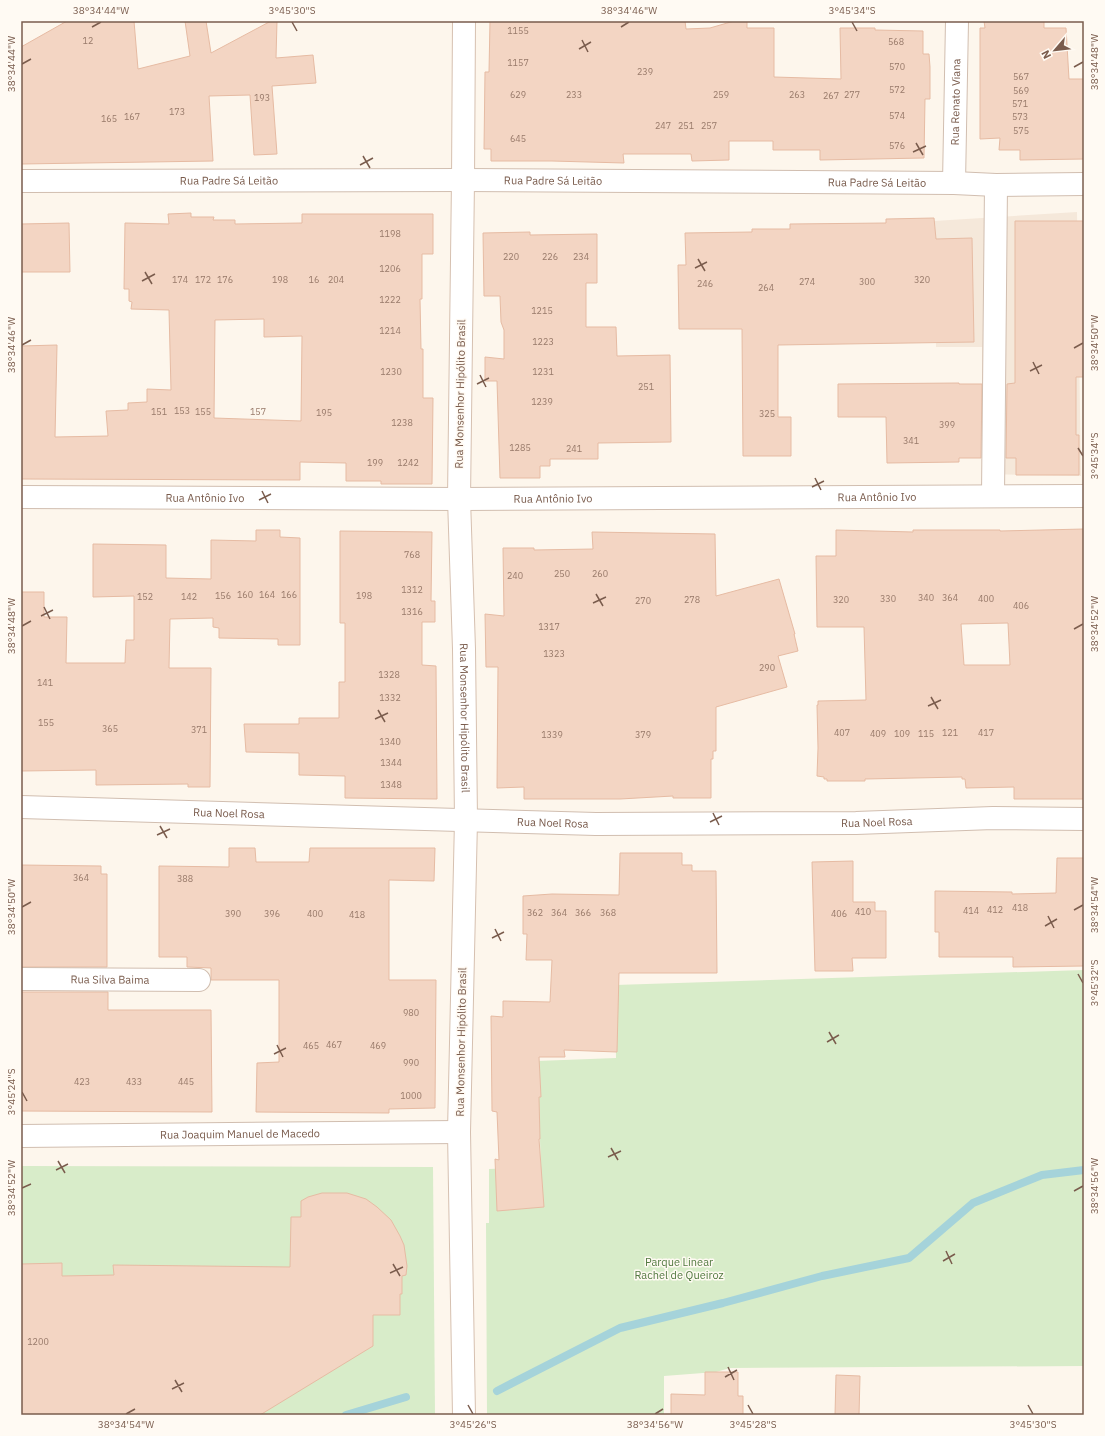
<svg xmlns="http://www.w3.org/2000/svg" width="1105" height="1436" font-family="'IBM Plex Sans',sans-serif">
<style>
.residential{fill:#f5e8da}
.green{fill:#d8ecc9}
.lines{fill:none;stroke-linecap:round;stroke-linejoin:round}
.stream{stroke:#a5d3da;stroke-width:8}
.building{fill:#f3d5c3;stroke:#e6bba3;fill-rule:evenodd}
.minor-casing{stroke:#d1beb0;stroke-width:24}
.secondary-casing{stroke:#d6c0b0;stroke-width:24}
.minor{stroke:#fff;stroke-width:22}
.secondary{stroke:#fff;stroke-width:22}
.ticks{fill:none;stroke:#7a5c4d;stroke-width:1.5}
.labels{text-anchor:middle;stroke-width:3;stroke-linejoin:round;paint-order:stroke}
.number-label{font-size:9px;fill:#987a6a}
.street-label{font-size:11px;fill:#7a5c4d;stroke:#fffaf3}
.park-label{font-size:11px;fill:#537a41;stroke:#fffaf3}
.neatline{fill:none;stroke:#7a5c4d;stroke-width:1.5}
.ticks-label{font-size:10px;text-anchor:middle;fill:#7a5c4d}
</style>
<rect width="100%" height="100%" fill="#fdf6ec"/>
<path class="residential" d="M 1077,212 L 1081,476 L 982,474 L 982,347 L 936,347 L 934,221 Z"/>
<g class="green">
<path d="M 1084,970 L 1084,1366 L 730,1368 L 716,1372 L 664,1376 L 664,1415 L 487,1415 L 486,1223 L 489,1223 L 489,1169 L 541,1167 L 537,1061 L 616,1058 L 615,985 Z"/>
<path d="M 21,1166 L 433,1167 L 435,1415 L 21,1415 Z"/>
</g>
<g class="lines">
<g class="stream">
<path d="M 497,1391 L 620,1328 L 723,1303 L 822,1276 L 909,1258 L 973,1203 L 1042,1175 L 1084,1170"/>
<path d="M 346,1415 L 406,1397"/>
</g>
</g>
<g class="building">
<path d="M 67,21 L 134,21 L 138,69 L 190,56 L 185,21 L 206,21 L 211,53 L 271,21 L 277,21 L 276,58 L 313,55 L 316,83 L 272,86 L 277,154 L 254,155 L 250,95 L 209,96 L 213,161 L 21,164 L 21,47 Z"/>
<path d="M 490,21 L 685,21 L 686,29 L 710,28 L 734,21 L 747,21 L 747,28 L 774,28 L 774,77 L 841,79 L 840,28 L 875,28 L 875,30 L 923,31 L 923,54 L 929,54 L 930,67 L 930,99 L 925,99 L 924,158 L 820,160 L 820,150 L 773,150 L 773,141 L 729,141 L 729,160 L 692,161 L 691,154 L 623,154 L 624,163 L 552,161 L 491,161 L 491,149 L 484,149 L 485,72 L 489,72 Z"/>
<path d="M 984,21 L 1044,21 L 1044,28 L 1066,28 L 1069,79 L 1084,79 L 1084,159 L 1020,160 L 1020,150 L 999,150 L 1000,138 L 980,139 L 980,28 L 985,28 Z"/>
<path d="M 191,213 L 191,217 L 214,217 L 213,220 L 235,220 L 235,224 L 302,223 L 302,214 L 433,214 L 433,254 L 422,254 L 422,299 L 420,299 L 421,349 L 423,349 L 423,398 L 433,398 L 432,484 L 381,484 L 381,481 L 346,481 L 346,463 L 300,462 L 300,480 L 21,479 L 21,346 L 57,345 L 55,437 L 108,436 L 106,411 L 128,410 L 128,403 L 147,402 L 147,389 L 171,390 L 169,310 L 131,309 L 132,302 L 129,301 L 129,289 L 124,289 L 125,223 L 169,224 L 168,214 ZM 264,319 L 264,337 L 302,336 L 301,421 L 214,418 L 215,320 Z"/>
<path d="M 934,218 L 936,239 L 972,238 L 974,342 L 778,345 L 778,417 L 791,417 L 791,456 L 743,456 L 742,329 L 679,329 L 678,265 L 686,265 L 685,233 L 752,232 L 752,229 L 790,229 L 790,224 L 886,223 L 886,219 Z"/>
<path d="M 1015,221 L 1084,221 L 1084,377 L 1076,377 L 1076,435 L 1079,435 L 1079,475 L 1016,475 L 1016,458 L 1006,458 L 1007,384 L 1015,383 Z"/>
<path d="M 69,223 L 70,272 L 21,272 L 21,224 Z"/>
<path d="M 530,232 L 530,235 L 597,234 L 597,283 L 586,283 L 586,327 L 616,327 L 617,356 L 670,355 L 671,442 L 598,443 L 598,459 L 550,459 L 550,466 L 540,466 L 540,478 L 500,478 L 497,381 L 485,381 L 485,357 L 504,359 L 504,330 L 501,322 L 500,296 L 484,296 L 483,233 Z"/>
<path d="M 959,383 L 959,384 L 982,384 L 981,458 L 959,458 L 959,462 L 887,463 L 886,417 L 838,417 L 838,384 Z"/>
<path d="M 1084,529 L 1084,799 L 1014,799 L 1014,787 L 966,788 L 965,779 L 962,779 L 962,777 L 865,779 L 865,781 L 827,781 L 827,779 L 824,779 L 824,777 L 817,776 L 818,748 L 817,705 L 818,705 L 818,701 L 866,700 L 864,627 L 817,627 L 816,556 L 836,556 L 836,530 L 913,532 L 913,530 L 1000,530 L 1000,531 ZM 1008,623 L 1010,665 L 964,665 L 961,624 Z"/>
<path d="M 256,530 L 280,530 L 280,537 L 300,538 L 300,645 L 278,645 L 278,639 L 219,638 L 219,628 L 213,627 L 213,618 L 170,619 L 169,668 L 211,668 L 210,787 L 188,787 L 188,784 L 96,785 L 96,770 L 21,771 L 21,592 L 44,592 L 44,617 L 67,617 L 66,663 L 125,663 L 126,640 L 134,640 L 134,596 L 93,597 L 93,544 L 166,545 L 166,578 L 211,579 L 211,540 L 256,541 Z"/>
<path d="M 340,531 L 432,532 L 431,601 L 435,601 L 435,622 L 422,622 L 422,665 L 436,666 L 437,799 L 345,798 L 345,776 L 299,775 L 299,753 L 246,752 L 244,724 L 299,724 L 299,718 L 339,718 L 339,682 L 345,682 L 345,623 L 340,623 Z"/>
<path d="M 592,532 L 715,534 L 716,596 L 779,579 L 795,634 L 794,634 L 798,651 L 778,656 L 787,687 L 716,707 L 716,751 L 713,751 L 713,759 L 711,759 L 711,798 L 673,798 L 673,796 L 620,799 L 524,799 L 524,787 L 497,788 L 498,667 L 486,667 L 485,614 L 504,616 L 503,548 L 534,548 L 534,550 L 593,549 Z"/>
<path d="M 229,848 L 255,848 L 256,862 L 309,862 L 310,848 L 435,848 L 434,881 L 389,880 L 389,980 L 436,980 L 435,1108 L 389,1109 L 389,1113 L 256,1112 L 257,1063 L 279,1062 L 279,980 L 211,980 L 211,968 L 187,967 L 187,957 L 159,957 L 159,866 L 229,867 Z"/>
<path d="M 620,853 L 682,853 L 682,865 L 692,865 L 692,871 L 716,871 L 717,973 L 619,973 L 617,1052 L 564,1050 L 565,1057 L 539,1057 L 541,1097 L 539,1097 L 540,1139 L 539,1139 L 544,1207 L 497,1211 L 495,1159 L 499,1160 L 497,1112 L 492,1111 L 491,1016 L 503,1017 L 503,1001 L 550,1002 L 552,960 L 526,960 L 527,934 L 523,934 L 523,896 L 552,894 L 619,895 Z"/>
<path d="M 1057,858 L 1084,858 L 1084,966 L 1013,967 L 1013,957 L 939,957 L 939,932 L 935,932 L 935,891 L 1012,892 L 1012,894 L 1056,893 Z"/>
<path d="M 853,861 L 853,902 L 875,902 L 875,911 L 886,911 L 886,958 L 852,958 L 853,971 L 815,971 L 812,862 Z"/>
<path d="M 21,865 L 101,866 L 101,874 L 107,874 L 107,967 L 21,967 Z"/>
<path d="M 21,992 L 108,992 L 108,1010 L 211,1010 L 212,1112 L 21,1111 Z"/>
<path d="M 322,1193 L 347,1193 L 366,1199 L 377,1207 L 391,1220 L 400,1236 L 404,1245 L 407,1266 L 406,1275 L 402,1276 L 402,1294 L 400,1294 L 400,1315 L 373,1315 L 373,1346 L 260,1415 L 21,1415 L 21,1264 L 62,1263 L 62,1276 L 114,1275 L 113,1265 L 290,1267 L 291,1217 L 301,1217 L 301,1201 L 308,1197 Z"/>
<path d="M 705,1372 L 738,1372 L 738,1396 L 743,1396 L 743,1415 L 671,1415 L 671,1394 L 705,1395 Z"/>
<path d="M 836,1375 L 860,1376 L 859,1415 L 835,1415 Z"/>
</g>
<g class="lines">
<g class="minor-casing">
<g id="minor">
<path id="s1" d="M 21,181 L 463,180 L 954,183 L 996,185 L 1084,184"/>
<path id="s2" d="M 954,183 L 957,21"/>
<path d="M 993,496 L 996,185"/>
<path id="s3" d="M 21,497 L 459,499 L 1084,496"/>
<path id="s4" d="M 21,807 L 596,824 L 856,823 L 993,818 L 1084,819"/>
<path id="s5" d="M 21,979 L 199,980"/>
<path id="s6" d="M 21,1136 L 459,1132"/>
</g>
</g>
<g class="secondary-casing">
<g id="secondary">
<path id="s7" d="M 464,21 L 463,180 L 459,499 L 464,649 L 466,820 L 459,1132 L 464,1415"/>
</g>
</g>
<use href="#minor" class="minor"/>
<use href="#secondary" class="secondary"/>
</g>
<path class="ticks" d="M 292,22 L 297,31M 852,22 L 857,31M 92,27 L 101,22M 621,27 L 629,22M 582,40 L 588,52M 579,49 L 591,42M 22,64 L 31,59M 1074,67 L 1083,62M 916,143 L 923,155M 913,152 L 926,146M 363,156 L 370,168M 360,165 L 373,158M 698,259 L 705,271M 695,268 L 707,262M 145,272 L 152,284M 142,281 L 155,274M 22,345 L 31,340M 1074,348 L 1083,343M 1033,362 L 1039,374M 1030,371 L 1042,365M 480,375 L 486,387M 477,384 L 489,378M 1078,448 L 1083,456M 815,478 L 821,490M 812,487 L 824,481M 262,491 L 268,503M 259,500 L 271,494M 596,594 L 603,606M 593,603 L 606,597M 44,607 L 50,619M 41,616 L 53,610M 22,626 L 31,621M 1074,629 L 1083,624M 931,697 L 938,709M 928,706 L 941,700M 378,710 L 385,722M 375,719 L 388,713M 713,813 L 719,825M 710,822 L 722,816M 160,826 L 167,838M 157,835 L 170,829M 22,907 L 31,902M 1074,910 L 1083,905M 1048,916 L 1054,928M 1045,926 L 1057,919M 495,929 L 501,941M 492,938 L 504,932M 1078,974 L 1083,983M 829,1032 L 836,1044M 827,1042 L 839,1035M 277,1045 L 283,1057M 274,1054 L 286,1048M 22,1092 L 27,1101M 611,1148 L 618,1160M 608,1157 L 621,1151M 58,1161 L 65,1173M 56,1170 L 68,1164M 22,1188 L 31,1184M 1074,1191 L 1083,1186M 946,1251 L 952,1264M 943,1261 L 955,1254M 393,1264 L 400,1276M 390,1273 L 403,1267M 728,1367 L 734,1380M 725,1377 L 737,1370M 175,1380 L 182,1392M 172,1389 L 184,1383M 468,1405 L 473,1414M 748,1405 L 753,1414M 1028,1405 L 1033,1414M 126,1414 L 135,1409M 655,1414 L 663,1409"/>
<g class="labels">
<g class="number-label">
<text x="518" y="34">1155</text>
<text x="88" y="44">12</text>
<text x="896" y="45">568</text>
<text x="518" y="66">1157</text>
<text x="897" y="70">570</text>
<text x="645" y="75">239</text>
<text x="1021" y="80">567</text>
<text x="897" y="93">572</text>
<text x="1021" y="94">569</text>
<text x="518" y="98">629</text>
<text x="574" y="98">233</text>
<text x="721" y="98">259</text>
<text x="797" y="98">263</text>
<text x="852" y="98">277</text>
<text x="831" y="99">267</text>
<text x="262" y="101">193</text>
<text x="1020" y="107">571</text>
<text x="177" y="115">173</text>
<text x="897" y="119">574</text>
<text x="132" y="120">167</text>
<text x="1020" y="120">573</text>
<text x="109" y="122">165</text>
<text x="663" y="129">247</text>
<text x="686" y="129">251</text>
<text x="709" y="129">257</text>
<text x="1021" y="134">575</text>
<text x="518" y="142">645</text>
<text x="897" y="149">576</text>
<text x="390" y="237">1198</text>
<text x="511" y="260">220</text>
<text x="550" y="260">226</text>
<text x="581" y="260">234</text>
<text x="390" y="272">1206</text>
<text x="180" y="283">174</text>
<text x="203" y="283">172</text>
<text x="225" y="283">176</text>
<text x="280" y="283">198</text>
<text x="314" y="283">16</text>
<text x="336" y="283">204</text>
<text x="922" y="283">320</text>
<text x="807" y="285">274</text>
<text x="867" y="285">300</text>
<text x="705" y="287">246</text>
<text x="766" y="291">264</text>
<text x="390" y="303">1222</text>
<text x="542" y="314">1215</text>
<text x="390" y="334">1214</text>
<text x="543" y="345">1223</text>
<text x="391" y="375">1230</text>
<text x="543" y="375">1231</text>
<text x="646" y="390">251</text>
<text x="542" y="405">1239</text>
<text x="182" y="414">153</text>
<text x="159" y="415">151</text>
<text x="203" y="415">155</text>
<text x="258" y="415">157</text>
<text x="324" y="416">195</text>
<text x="767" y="417">325</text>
<text x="402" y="426">1238</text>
<text x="947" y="428">399</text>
<text x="911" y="444">341</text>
<text x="520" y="451">1285</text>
<text x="574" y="452">241</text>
<text x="375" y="466">199</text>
<text x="408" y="466">1242</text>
<text x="412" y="558">768</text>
<text x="562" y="577">250</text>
<text x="600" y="577">260</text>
<text x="515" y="579">240</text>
<text x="412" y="593">1312</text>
<text x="245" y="598">160</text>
<text x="267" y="598">164</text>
<text x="289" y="598">166</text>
<text x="223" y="599">156</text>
<text x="364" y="599">198</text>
<text x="145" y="600">152</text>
<text x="189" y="600">142</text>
<text x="926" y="601">340</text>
<text x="950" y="601">364</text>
<text x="888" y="602">330</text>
<text x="986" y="602">400</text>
<text x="692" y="603">278</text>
<text x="841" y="603">320</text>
<text x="643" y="604">270</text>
<text x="1021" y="609">406</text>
<text x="412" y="615">1316</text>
<text x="549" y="630">1317</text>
<text x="554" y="657">1323</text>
<text x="767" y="671">290</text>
<text x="389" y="678">1328</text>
<text x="45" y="686">141</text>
<text x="390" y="701">1332</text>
<text x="46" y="726">155</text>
<text x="110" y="732">365</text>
<text x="199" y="733">371</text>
<text x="842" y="736">407</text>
<text x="950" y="736">121</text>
<text x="986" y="736">417</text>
<text x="878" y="737">409</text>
<text x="902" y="737">109</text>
<text x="926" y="737">115</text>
<text x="552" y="738">1339</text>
<text x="643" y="738">379</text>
<text x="390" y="745">1340</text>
<text x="391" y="766">1344</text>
<text x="391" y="788">1348</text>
<text x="81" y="881">364</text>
<text x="185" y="882">388</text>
<text x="1020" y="911">418</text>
<text x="995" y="913">412</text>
<text x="971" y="914">414</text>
<text x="863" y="915">410</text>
<text x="535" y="916">362</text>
<text x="559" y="916">364</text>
<text x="583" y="916">366</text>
<text x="608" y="916">368</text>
<text x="233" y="917">390</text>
<text x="272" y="917">396</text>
<text x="315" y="917">400</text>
<text x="839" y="917">406</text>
<text x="357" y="918">418</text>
<text x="411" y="1016">980</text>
<text x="334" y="1048">467</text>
<text x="311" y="1049">465</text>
<text x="378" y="1049">469</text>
<text x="411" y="1066">990</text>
<text x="82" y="1085">423</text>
<text x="134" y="1085">433</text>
<text x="186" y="1085">445</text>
<text x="411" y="1099">1000</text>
<text x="38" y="1345">1200</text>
</g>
<g class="street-label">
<text dy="4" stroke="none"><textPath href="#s2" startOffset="81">Rua Renato Viana</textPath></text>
<text dy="4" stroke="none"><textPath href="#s1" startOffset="208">Rua Padre Sá Leitão</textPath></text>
<text dy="4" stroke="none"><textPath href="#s1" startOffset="532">Rua Padre Sá Leitão</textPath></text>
<text dy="4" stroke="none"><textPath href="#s1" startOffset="856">Rua Padre Sá Leitão</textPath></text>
<text transform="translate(460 394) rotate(-89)" y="4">Rua Monsenhor Hipólito Brasil</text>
<text dy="4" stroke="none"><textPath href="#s3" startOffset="856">Rua Antônio Ivo</textPath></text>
<text dy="4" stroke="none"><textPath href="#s3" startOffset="184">Rua Antônio Ivo</textPath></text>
<text dy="4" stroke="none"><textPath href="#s3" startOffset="532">Rua Antônio Ivo</textPath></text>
<text dy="4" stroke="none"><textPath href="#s7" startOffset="697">Rua Monsenhor Hipólito Brasil</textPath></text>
<text dy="4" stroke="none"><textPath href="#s4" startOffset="208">Rua Noel Rosa</textPath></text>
<text dy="4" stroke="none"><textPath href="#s4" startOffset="856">Rua Noel Rosa</textPath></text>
<text dy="4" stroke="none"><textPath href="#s4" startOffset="532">Rua Noel Rosa</textPath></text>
<text dy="4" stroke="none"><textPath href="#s5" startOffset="89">Rua Silva Baima</textPath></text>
<text transform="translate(461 1042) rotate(-89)" y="4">Rua Monsenhor Hipólito Brasil</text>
<text dy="4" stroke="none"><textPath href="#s6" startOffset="219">Rua Joaquim Manuel de Macedo</textPath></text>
</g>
<g class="park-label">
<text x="679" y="1266">Parque Linear<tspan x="679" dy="13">Rachel de Queiroz</tspan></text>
</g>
</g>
<rect width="1105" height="1436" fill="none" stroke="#fffaf3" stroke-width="44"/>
<g transform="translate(1055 50) rotate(242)" stroke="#fffaf3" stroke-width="3" paint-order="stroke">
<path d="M0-3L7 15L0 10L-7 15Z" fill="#7a5c4d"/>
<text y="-6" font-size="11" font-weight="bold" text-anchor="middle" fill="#7a5c4d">N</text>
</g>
<rect x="22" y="22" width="1061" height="1392" class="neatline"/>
<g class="ticks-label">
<text x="101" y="14">38°34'44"W</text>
<text x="292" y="14">3°45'30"S</text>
<text x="629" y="14">38°34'46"W</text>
<text x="852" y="14">3°45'34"S</text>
<text transform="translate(1094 62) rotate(-90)" y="4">38°34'48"W</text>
<text transform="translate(11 64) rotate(-90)" y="4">38°34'44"W</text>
<text transform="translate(1094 343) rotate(-90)" y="4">38°34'50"W</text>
<text transform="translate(11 345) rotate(-90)" y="4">38°34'46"W</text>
<text transform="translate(1094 456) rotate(-90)" y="4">3°45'34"S</text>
<text transform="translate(1094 624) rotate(-90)" y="4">38°34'52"W</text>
<text transform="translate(11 626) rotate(-90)" y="4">38°34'48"W</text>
<text transform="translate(1094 905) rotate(-90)" y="4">38°34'54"W</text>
<text transform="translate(11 907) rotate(-90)" y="4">38°34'50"W</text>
<text transform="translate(1094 983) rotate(-90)" y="4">3°45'32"S</text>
<text transform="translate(11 1092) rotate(-90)" y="4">3°45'24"S</text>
<text transform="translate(1094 1186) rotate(-90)" y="4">38°34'56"W</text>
<text transform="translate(11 1188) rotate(-90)" y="4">38°34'52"W</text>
<text x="126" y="1428">38°34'54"W</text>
<text x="473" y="1428">3°45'26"S</text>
<text x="655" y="1428">38°34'56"W</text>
<text x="753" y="1428">3°45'28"S</text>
<text x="1033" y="1428">3°45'30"S</text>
</g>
</svg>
